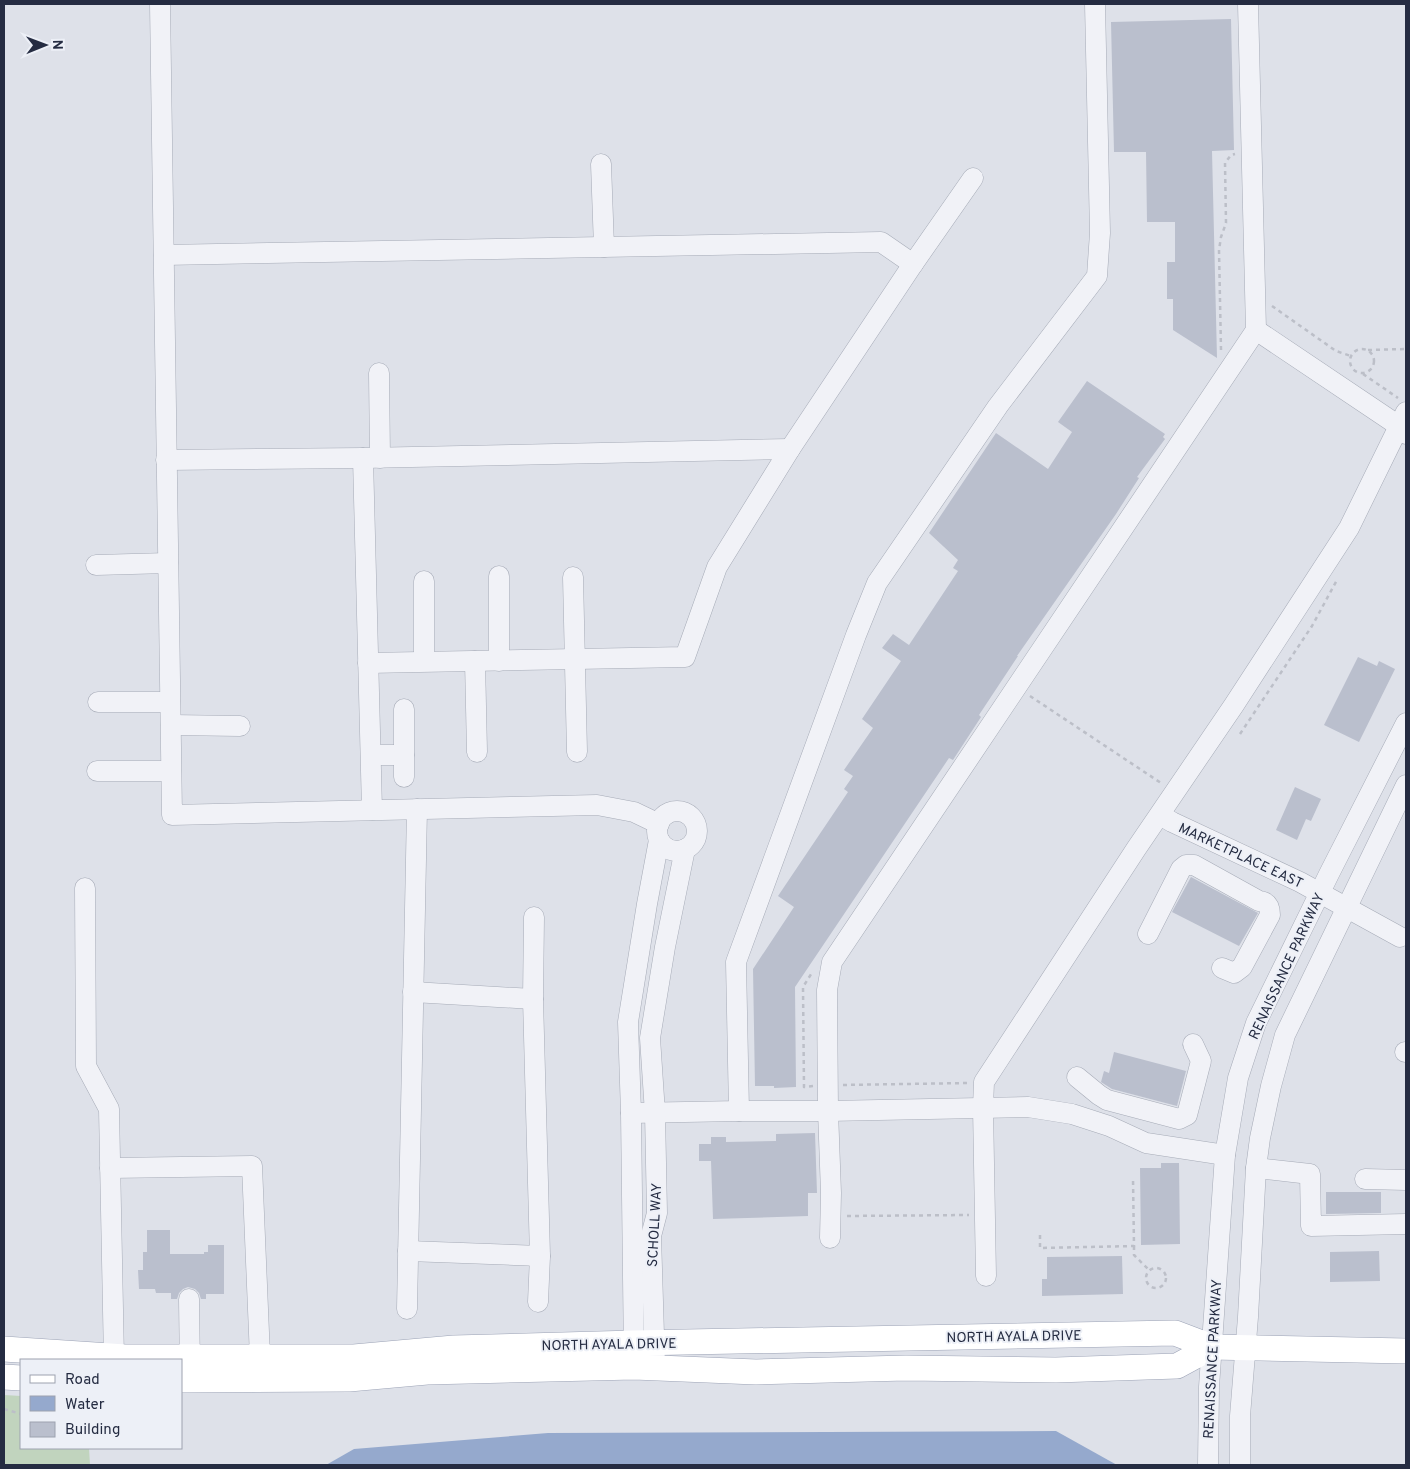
<svg xmlns="http://www.w3.org/2000/svg" width="1410" height="1469" font-family="Overpass,sans-serif">
<style>
.green{fill:#c1d4be}
.water{fill:#95a9cd}
.building{fill:#babfcd}
.lines{fill:none;stroke-linecap:round;stroke-linejoin:round}
.minor-casing{stroke:#a6abb7;stroke-width:21}
.major-casing{stroke:#9ca3b6;stroke-width:26}
.path{stroke:#bcbfc8;stroke-width:2.5;stroke-dasharray:4 4;stroke-linecap:butt}
.minor{stroke:#f1f2f7;stroke-width:20}
.major{stroke:#fff;stroke-width:25}
.labels{text-anchor:middle;stroke-width:4;stroke-linejoin:round;paint-order:stroke}
.street-label{font-size:14px;fill:#252c42;stroke:#edf0f7}
</style>
<rect width="100%" height="100%" fill="#dee1e9"/>
<path class="green" d="M 4,1395 L 21,1396 L 21,1448 L 89,1448 L 90,1465 L 4,1465 Z"/>
<path class="water" d="M 1056,1431 L 1117,1465 L 326,1465 L 354,1449 L 548,1433 Z"/>
<g class="building">
<path d="M 1231,19 L 1234,150 L 1212,151 L 1217,358 L 1173,330 L 1173,299 L 1167,299 L 1167,262 L 1175,262 L 1175,222 L 1147,222 L 1146,152 L 1114,152 L 1111,22 Z"/>
<path d="M 1087,381 L 1165,434 L 1163,437 L 1165,439 L 1137,477 L 1139,478 L 1116,514 L 1017,656 L 1018,656 L 979,715 L 981,717 L 953,760 L 949,758 L 795,987 L 796,1087 L 774,1088 L 774,1086 L 755,1086 L 753,969 L 794,907 L 778,896 L 848,792 L 844,789 L 853,776 L 844,770 L 873,728 L 862,719 L 901,661 L 882,648 L 893,634 L 909,645 L 958,571 L 953,568 L 958,560 L 929,533 L 996,433 L 1048,469 L 1072,432 L 1058,422 Z"/>
<path d="M 1358,657 L 1377,666 L 1379,661 L 1395,669 L 1359,742 L 1324,725 Z"/>
<path d="M 1295,787 L 1321,799 L 1311,821 L 1306,819 L 1297,840 L 1276,830 Z"/>
<path d="M 1191,877 L 1258,913 L 1239,946 L 1172,912 Z"/>
<path d="M 1114,1052 L 1186,1071 L 1177,1106 L 1112,1089 L 1101,1082 L 1104,1071 L 1109,1073 Z"/>
<path d="M 815,1133 L 817,1193 L 808,1193 L 808,1216 L 713,1219 L 711,1161 L 699,1161 L 699,1144 L 711,1144 L 711,1137 L 726,1137 L 726,1142 L 776,1141 L 776,1134 Z"/>
<path d="M 1161,1163 L 1179,1163 L 1180,1244 L 1141,1245 L 1140,1168 L 1161,1168 Z"/>
<path d="M 1326,1192 L 1381,1192 L 1381,1213 L 1326,1214 Z"/>
<path d="M 147,1230 L 170,1230 L 170,1254 L 204,1254 L 204,1252 L 208,1252 L 208,1245 L 224,1245 L 224,1294 L 206,1294 L 206,1299 L 201,1299 L 199,1293 L 195,1289 L 188,1287 L 183,1289 L 179,1293 L 177,1299 L 171,1299 L 171,1293 L 156,1293 L 155,1289 L 139,1289 L 138,1270 L 143,1270 L 143,1252 L 147,1252 Z"/>
<path d="M 1379,1251 L 1380,1281 L 1330,1282 L 1330,1252 Z"/>
<path d="M 1122,1256 L 1123,1294 L 1042,1296 L 1042,1279 L 1047,1279 L 1047,1257 Z"/>
</g>
<g class="lines">
<g class="minor-casing">
<g id="minor">
<path d="M 160,4 L 172,815 L 597,805 L 634,812 L 659,824"/>
<path d="M 601,164 L 604,247"/>
<path d="M 164,255 L 881,242 L 913,264"/>
<path d="M 1256,330 L 1399,426 L 1406,434"/>
<path d="M 379,373 L 380,458"/>
<path d="M 363,458 L 372,810"/>
<path d="M 166,460 L 363,458 L 790,449"/>
<path d="M 96,565 L 168,563"/>
<path d="M 499,576 L 499,661"/>
<path d="M 573,577 L 577,752"/>
<path d="M 424,581 L 424,661"/>
<path d="M 475,661 L 477,752"/>
<path d="M 368,663 L 685,657 L 717,567 L 790,449 L 913,264 L 973,178"/>
<path d="M 98,702 L 170,702"/>
<path d="M 171,725 L 240,726"/>
<path d="M 371,755 L 404,755 L 404,709"/>
<path d="M 404,755 L 404,777"/>
<path d="M 97,771 L 171,771"/>
<circle cx="677" cy="831" r="20"/>
<path d="M 1160,815 L 1172,822 L 1300,882 L 1400,937"/>
<path d="M 85,888 L 86,1066 L 109,1109 L 114,1360"/>
<path d="M 534,917 L 533,999 L 540,1256 L 538,1302"/>
<path d="M 1148,934 L 1181,869 L 1186,865 L 1194,865 L 1259,901 C 1268,902 1270,906 1270,915 L 1242,967 L 1234,973 L 1222,968"/>
<path d="M 413,992 L 533,999"/>
<path d="M 1405,1052 L 1406,1052"/>
<path d="M 1077,1077 L 1099,1095 L 1107,1100 L 1179,1119 L 1187,1115 L 1201,1061 L 1193,1044"/>
<path d="M 739,1111 L 828,1111 L 1028,1107 L 1072,1114 L 1109,1126 L 1146,1143 L 1225,1155"/>
<path d="M 631,1113 L 739,1111 L 736,962 L 856,635 L 877,583 L 998,406 L 1097,276 L 1100,233 L 1095,4"/>
<path d="M 110,1168 L 252,1166 L 260,1357"/>
<path d="M 1256,1168 L 1310,1174 L 1311,1226 L 1406,1224"/>
<path d="M 1365,1179 L 1406,1180"/>
<path d="M 830,1238 L 831,1193 L 828,1111 L 827,990 L 832,962 L 1256,330 L 1248,4"/>
<path d="M 408,1251 L 540,1256"/>
<path d="M 986,1276 L 983,1107 L 984,1082 L 1136,849 L 1234,705 L 1349,528 L 1406,412"/>
<path d="M 189,1299 L 190,1372"/>
<path d="M 407,1309 L 417,809"/>
<path d="M 634,1358 L 631,1113 L 628,1022 L 647,904 L 659,840"/>
<path d="M 655,1368 L 651,1236 L 657,1213 L 655,1113 L 650,1038 L 665,947 L 685,849"/>
<path d="M 1208,1465 L 1209,1387 L 1225,1155 L 1238,1078 L 1256,1023 L 1329,874 L 1406,723"/>
<path d="M 1240,1465 L 1240,1416 L 1248,1317 L 1256,1168 L 1260,1138 L 1271,1086 L 1285,1035 L 1406,785"/>
</g>
</g>
<g class="major-casing">
<g id="major">
<path d="M 4,1349 L 125,1357 L 354,1357 L 454,1348 L 634,1343 L 1175,1333 L 1212,1347 L 1406,1351"/>
<path d="M 4,1377 L 21,1378"/>
<path d="M 181,1380 L 349,1379 L 427,1372 L 634,1367 L 756,1372 L 906,1368 L 1056,1370 L 1177,1366 L 1212,1347"/>
</g>
</g>
<g class="path">
<path d="M 1272,306 L 1336,351 L 1351,356"/>
<circle cx="1362" cy="361" r="12"/>
<path d="M 1221,350 L 1219,250 L 1221,237 L 1226,223 L 1225,163 L 1231,155 L 1235,154"/>
<path d="M 1368,350 L 1406,349"/>
<path d="M 1363,374 L 1398,398"/>
<path d="M 1030,696 L 1161,783"/>
<path d="M 1240,734 L 1312,626 L 1337,580"/>
<path d="M 843,1085 L 968,1083"/>
<path d="M 813,1086 L 804,1087 L 803,987 L 813,971"/>
<path d="M 847,1216 L 969,1215"/>
<path d="M 1040,1235 L 1040,1248 L 1134,1246 L 1133,1178"/>
<path d="M 1134,1246 L 1134,1255 L 1149,1270"/>
<circle cx="1156" cy="1278" r="10"/>
<path d="M 4,1409 L 21,1414"/>
</g>
<use href="#minor" class="minor"/>
<use href="#major" class="major"/>
</g>
<g class="labels">
<g class="street-label">
<text transform="translate(1241 855) rotate(25)" y="5">MARKETPLACE EAST</text>
<text transform="translate(1286 966) rotate(-65)" y="5">RENAISSANCE PARKWAY</text>
<text transform="translate(654 1225) rotate(-87)" y="5">SCHOLL WAY</text>
<text transform="translate(1014 1336) rotate(-1)" y="5">NORTH AYALA DRIVE</text>
<text transform="translate(609 1344) rotate(-1)" y="5">NORTH AYALA DRIVE</text>
<text transform="translate(1212 1359) rotate(-87)" y="5">RENAISSANCE PARKWAY</text>
</g>
</g>
<rect width="1410" height="1469" fill="none" stroke="#252c42" stroke-width="10"/>
<rect x="20" y="1359" width="162" height="90" fill="#edf0f7" stroke="#9da2af"/>
<rect x="30" y="1375" width="25" height="8" fill="#ffffff" stroke="#9da2af"/>
<text x="65" y="1384" font-size="15" fill="#252c42">Road</text>
<rect x="30" y="1396" width="25" height="15" fill="#95a9cd" stroke="#9da2af"/>
<text x="65" y="1409" font-size="15" fill="#252c42">Water</text>
<rect x="30" y="1422" width="25" height="15" fill="#babfcd" stroke="#9da2af"/>
<text x="65" y="1434" font-size="15" fill="#252c42">Building</text>
<g transform="translate(45 45) rotate(89)" stroke="#edf0f7" stroke-width="4" paint-order="stroke">
<path d="M0-4L9 19L0 12L-9 19Z" fill="#252c42"/>
<text y="-8" font-size="14" font-weight="bold" text-anchor="middle" fill="#252c42">N</text>
</g>
</svg>
